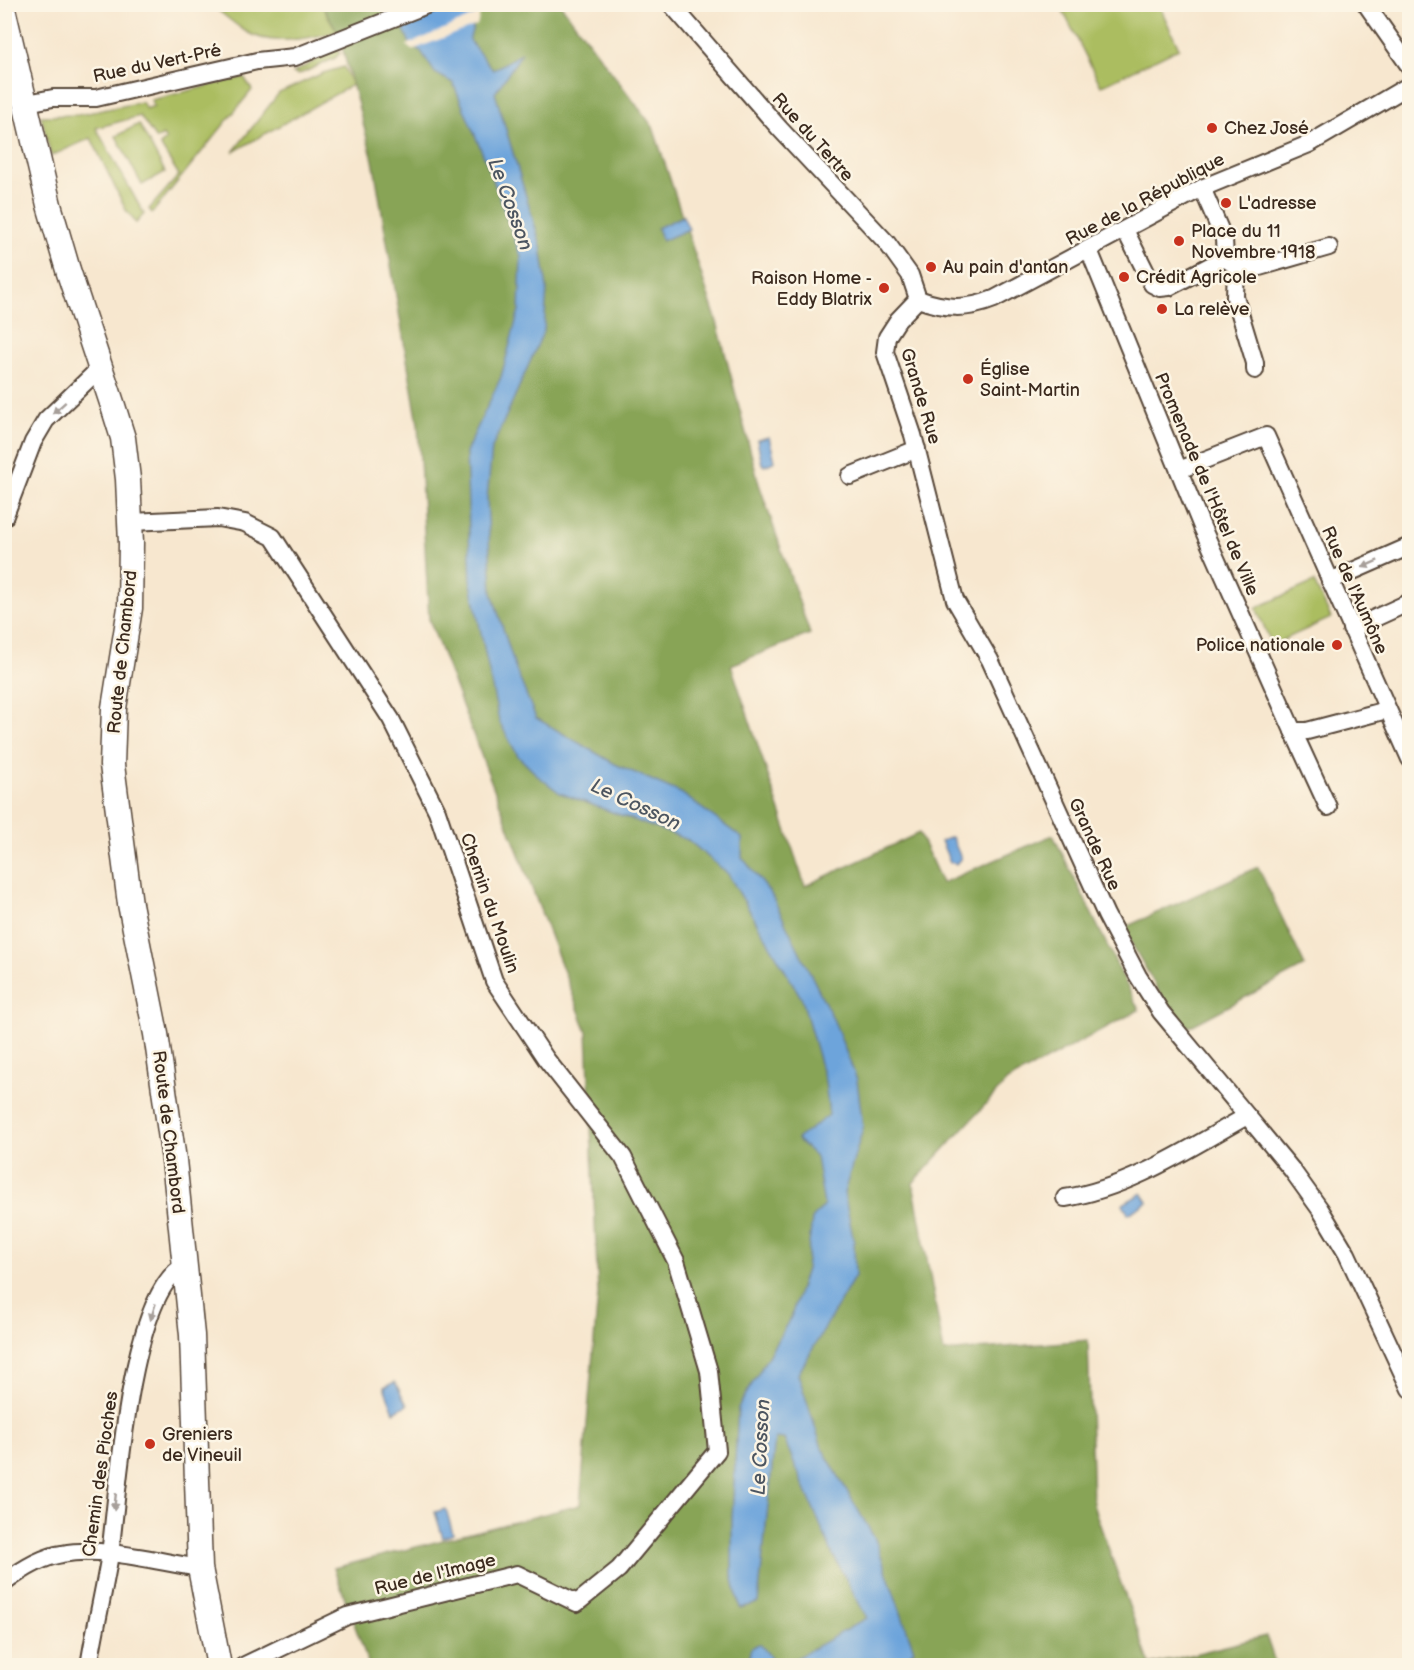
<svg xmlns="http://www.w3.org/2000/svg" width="1414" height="1670" font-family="'Balsamiq Sans',sans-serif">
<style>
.green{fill:#abbd60;stroke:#73743f;stroke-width:1.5}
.forest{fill:#88a456;stroke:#62673a;stroke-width:1.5}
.water{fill:#6da4db;stroke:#54677c;stroke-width:1.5}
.pier{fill:#f7e7cf}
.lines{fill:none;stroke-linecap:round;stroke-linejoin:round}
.street-casing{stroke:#574639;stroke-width:20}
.secondary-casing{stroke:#574639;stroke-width:27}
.street{stroke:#fff;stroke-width:16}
.secondary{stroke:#fff;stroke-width:24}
.oneway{fill:#a79f9a}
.poi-dot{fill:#c8321e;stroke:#fcf5e5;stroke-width:2}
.labels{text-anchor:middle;stroke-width:5;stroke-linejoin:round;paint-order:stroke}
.street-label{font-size:18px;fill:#3b2a1e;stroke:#fcf5e5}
.poi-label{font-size:18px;fill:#3b2a1e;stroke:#fcf5e5;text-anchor:start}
.water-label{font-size:20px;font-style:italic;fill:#4c5560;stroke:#fcf5e5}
</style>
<rect width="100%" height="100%" fill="#fcf5e5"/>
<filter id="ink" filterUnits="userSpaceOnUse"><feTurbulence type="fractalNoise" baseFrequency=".0167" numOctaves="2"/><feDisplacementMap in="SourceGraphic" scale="12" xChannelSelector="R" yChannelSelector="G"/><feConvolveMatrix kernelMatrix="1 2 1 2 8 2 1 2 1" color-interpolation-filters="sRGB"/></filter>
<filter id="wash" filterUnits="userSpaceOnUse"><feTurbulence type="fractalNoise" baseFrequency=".008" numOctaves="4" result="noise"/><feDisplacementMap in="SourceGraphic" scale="24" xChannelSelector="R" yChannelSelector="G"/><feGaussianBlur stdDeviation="1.35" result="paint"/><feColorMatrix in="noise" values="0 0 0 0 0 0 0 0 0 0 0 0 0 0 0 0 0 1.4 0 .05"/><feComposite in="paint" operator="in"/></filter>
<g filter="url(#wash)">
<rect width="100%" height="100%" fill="#f7e7cf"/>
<g class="green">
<path d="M 211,5 L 325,5 L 322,6 L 338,32 C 310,37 271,48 245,31 C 233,23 222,13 211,5 Z"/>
<path d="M 1060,5 L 1159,5 L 1179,48 L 1101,86 Z"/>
<path d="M 336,49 L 340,53 L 335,58 L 298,75 L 293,73 Z"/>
<path d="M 344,67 L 352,85 L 233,152 L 279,93 L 323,73 Z"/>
<path d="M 244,77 L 252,90 L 152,213 L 149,209 L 179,175 L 160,145 L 166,140 L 163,135 L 156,139 L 140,116 L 96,128 L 144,214 L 136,223 L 126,210 L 91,138 L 51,156 L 41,116 L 78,115 L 142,102 L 146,109 L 154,106 L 151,100 Z"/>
<path d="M 139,124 L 165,172 L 142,185 L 116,136 Z"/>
<path d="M 1314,582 L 1331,618 L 1272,645 L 1256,608 Z"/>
</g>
<g class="forest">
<path d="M 325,4 L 561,5 L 653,127 L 717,322 L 759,484 L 810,634 L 731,665 L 805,886 L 919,833 L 942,883 L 1053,835 L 1139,1010 L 1007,1081 L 913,1183 L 944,1352 L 1088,1340 L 1093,1505 L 1150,1665 L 1266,1636 L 1276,1665 L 369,1665 L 334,1568 L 580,1505 L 598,1294 L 587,1032 L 429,619 L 418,424 L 373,160 L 338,32 L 322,6 Z"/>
<path d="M 1258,867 L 1305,966 L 1189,1027 L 1167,1006 L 1123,928 Z"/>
</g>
<g class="water">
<path d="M 394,5 L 480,5 L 469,40 L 493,70 L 522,53 L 495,93 L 541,246 L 547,289 L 544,330 L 492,448 L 487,499 L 492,593 L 516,670 L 536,718 L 615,764 L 681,793 L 742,838 L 742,857 L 771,894 L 834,1021 L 857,1080 L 863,1128 L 844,1193 L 854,1242 L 855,1276 L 798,1374 L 822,1448 L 875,1539 L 914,1650 L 900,1665 L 784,1665 L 867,1618 L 833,1555 L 784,1439 L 775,1438 L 758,1603 L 740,1608 L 732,1575 L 732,1518 L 738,1408 L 791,1317 L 806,1269 L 812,1219 L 824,1205 L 816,1157 L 797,1139 L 829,1115 L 825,1081 L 802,999 L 728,874 L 688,840 L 560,793 L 539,777 L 518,756 L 499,721 L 471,584 L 466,452 L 501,377 L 519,310 L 521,257 L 490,171 L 453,83 L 435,73 L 421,51 L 411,46 Z"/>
<path d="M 683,216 L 689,229 L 662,241 L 657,228 Z"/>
<path d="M 769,437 L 775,461 L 765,466 L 762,464 L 757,440 Z"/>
<path d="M 952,837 L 961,858 L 956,864 L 950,862 L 941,841 Z"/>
<path d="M 1142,1193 L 1148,1202 L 1128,1214 L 1123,1204 Z"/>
<path d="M 395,1382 L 407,1405 L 394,1412 L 384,1387 Z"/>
<path d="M 446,1509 L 453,1534 L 443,1538 L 435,1512 Z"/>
<path d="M 759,1644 L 760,1644 L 777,1665 L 749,1665 L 750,1648 Z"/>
</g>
<path class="pier" d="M 480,13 L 477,25 L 412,50 L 408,47 L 407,45 Z"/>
</g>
<g filter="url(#ink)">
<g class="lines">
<g class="street-casing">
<g id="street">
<path d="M 671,4 L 780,129 L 887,243 L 910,275 L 918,299"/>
<path d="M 1366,4 L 1410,67"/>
<path d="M 27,103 L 53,98 L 96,98 L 257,61 L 295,57 L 429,4"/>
<path d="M 1125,230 L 1152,284 L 1160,288 L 1169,287 L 1225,258 L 1224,239 L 1202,188"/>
<path d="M 1089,250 L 1202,527 L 1293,731 L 1307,731 L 1387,710"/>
<path d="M 1225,258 L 1236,266 L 1235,297 L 1255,363 L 1255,370"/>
<path d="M 1236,266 L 1256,268 L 1329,247"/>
<path d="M 918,299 L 898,320 L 887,337 L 885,352 L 913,435 L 955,600 L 990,660 L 1106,915 L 1138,976 L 1161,1012 L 1292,1170 L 1320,1209 L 1347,1254 L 1410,1389"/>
<path d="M 918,299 C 945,309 967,310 994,299 L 1202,188 L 1309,144 L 1410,85"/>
<path d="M 1179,470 L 1266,436 L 1410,759"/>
<path d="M 850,476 L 917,449"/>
<path d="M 4,518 L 33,442 L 46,420 L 101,367"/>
<path d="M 131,522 L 218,518 L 245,523 L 273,537 L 391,719 L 437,811 L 494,981 L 546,1059 L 623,1157 L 676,1261 L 709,1371 L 717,1451 L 619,1569 L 577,1603 L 517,1574 L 347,1616 L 243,1666"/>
<path d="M 1330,581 L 1410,546"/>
<path d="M 1351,629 L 1410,602"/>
<path d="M 1293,731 L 1328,807"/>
<path d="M 1065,1198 C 1130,1188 1191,1147 1247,1116"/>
<path d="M 4,1583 C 21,1570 41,1557 62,1554 C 104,1546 158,1562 200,1568"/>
<path d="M 89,1666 C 95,1628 104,1591 110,1554 C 118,1495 129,1292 185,1265"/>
</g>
</g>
<g class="secondary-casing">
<path id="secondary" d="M 4,13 L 49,205 L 68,270 L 113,406 L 123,438 L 128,479 L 131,543 L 130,608 L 114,708 L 112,765 L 130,904 L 156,1034 L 174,1160 L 192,1335 L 200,1568 L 219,1666"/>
</g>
<use href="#street" class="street"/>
<use href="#secondary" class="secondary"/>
</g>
<defs><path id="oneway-solid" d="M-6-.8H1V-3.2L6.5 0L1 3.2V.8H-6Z" transform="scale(1.5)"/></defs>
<g class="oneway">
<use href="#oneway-solid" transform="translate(59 408) rotate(138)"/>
<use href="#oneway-solid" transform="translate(1370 564) rotate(156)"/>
<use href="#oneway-solid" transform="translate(153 1312) rotate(107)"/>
<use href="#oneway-solid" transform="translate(115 1502) rotate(96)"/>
</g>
</g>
<g class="poi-dot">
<circle cx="1212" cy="128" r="6"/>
<circle cx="1226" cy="203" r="6"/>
<circle cx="1179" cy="241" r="6"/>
<circle cx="931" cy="267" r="6"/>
<circle cx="1124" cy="277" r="6"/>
<circle cx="884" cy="288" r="6"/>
<circle cx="1162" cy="309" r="6"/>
<circle cx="968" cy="379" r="6"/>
<circle cx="1337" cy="645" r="6"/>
<circle cx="150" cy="1444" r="6"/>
</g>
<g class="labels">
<g class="street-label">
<text transform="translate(157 63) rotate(-12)" y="6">Rue du Vert-Pré</text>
<text transform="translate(813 137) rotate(48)" y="6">Rue du Tertre</text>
<text transform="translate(1145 199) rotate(-28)" y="6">Rue de la République</text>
<text transform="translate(921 396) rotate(73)" y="6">Grande Rue</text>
<text transform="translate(1207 484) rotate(67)" y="6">Promenade de l'Hôtel de Ville</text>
<text transform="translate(1355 590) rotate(66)" y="6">Rue de l'Aumône</text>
<text transform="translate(122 652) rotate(-84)" y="6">Route de Chambord</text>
<text transform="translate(1095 844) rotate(65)" y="6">Grande Rue</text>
<text transform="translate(490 903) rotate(71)" y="6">Chemin du Moulin</text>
<text transform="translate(169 1132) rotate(83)" y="6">Route de Chambord</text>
<text transform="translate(100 1474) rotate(-82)" y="6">Chemin des Pioches</text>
<text transform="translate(435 1574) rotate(-14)" y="6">Rue de l'Image</text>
</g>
<g class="poi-label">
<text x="1224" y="134">Chez José</text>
<text x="1238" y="209">L'adresse</text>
<text x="1191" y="237">Place du 11<tspan x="1191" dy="21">Novembre 1918</tspan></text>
<text x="943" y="273">Au pain d'antan</text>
<text x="1136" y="283">Crédit Agricole</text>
<text x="872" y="284" text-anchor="end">Raison Home -<tspan x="872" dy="21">Eddy Blatrix</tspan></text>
<text x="1174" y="315">La relève</text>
<text x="980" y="375">Église<tspan x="980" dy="21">Saint-Martin</tspan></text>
<text x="1325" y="651" text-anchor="end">Police nationale</text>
<text x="162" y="1440">Greniers<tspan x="162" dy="21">de Vineuil</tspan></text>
</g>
<g class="water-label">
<text transform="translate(511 204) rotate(70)" y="7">Le Cosson</text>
<text transform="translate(636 804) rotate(25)" y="7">Le Cosson</text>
<text transform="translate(760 1447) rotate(-87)" y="7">Le Cosson</text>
</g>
</g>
<rect width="1414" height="1670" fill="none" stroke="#fcf5e5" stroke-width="24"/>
</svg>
